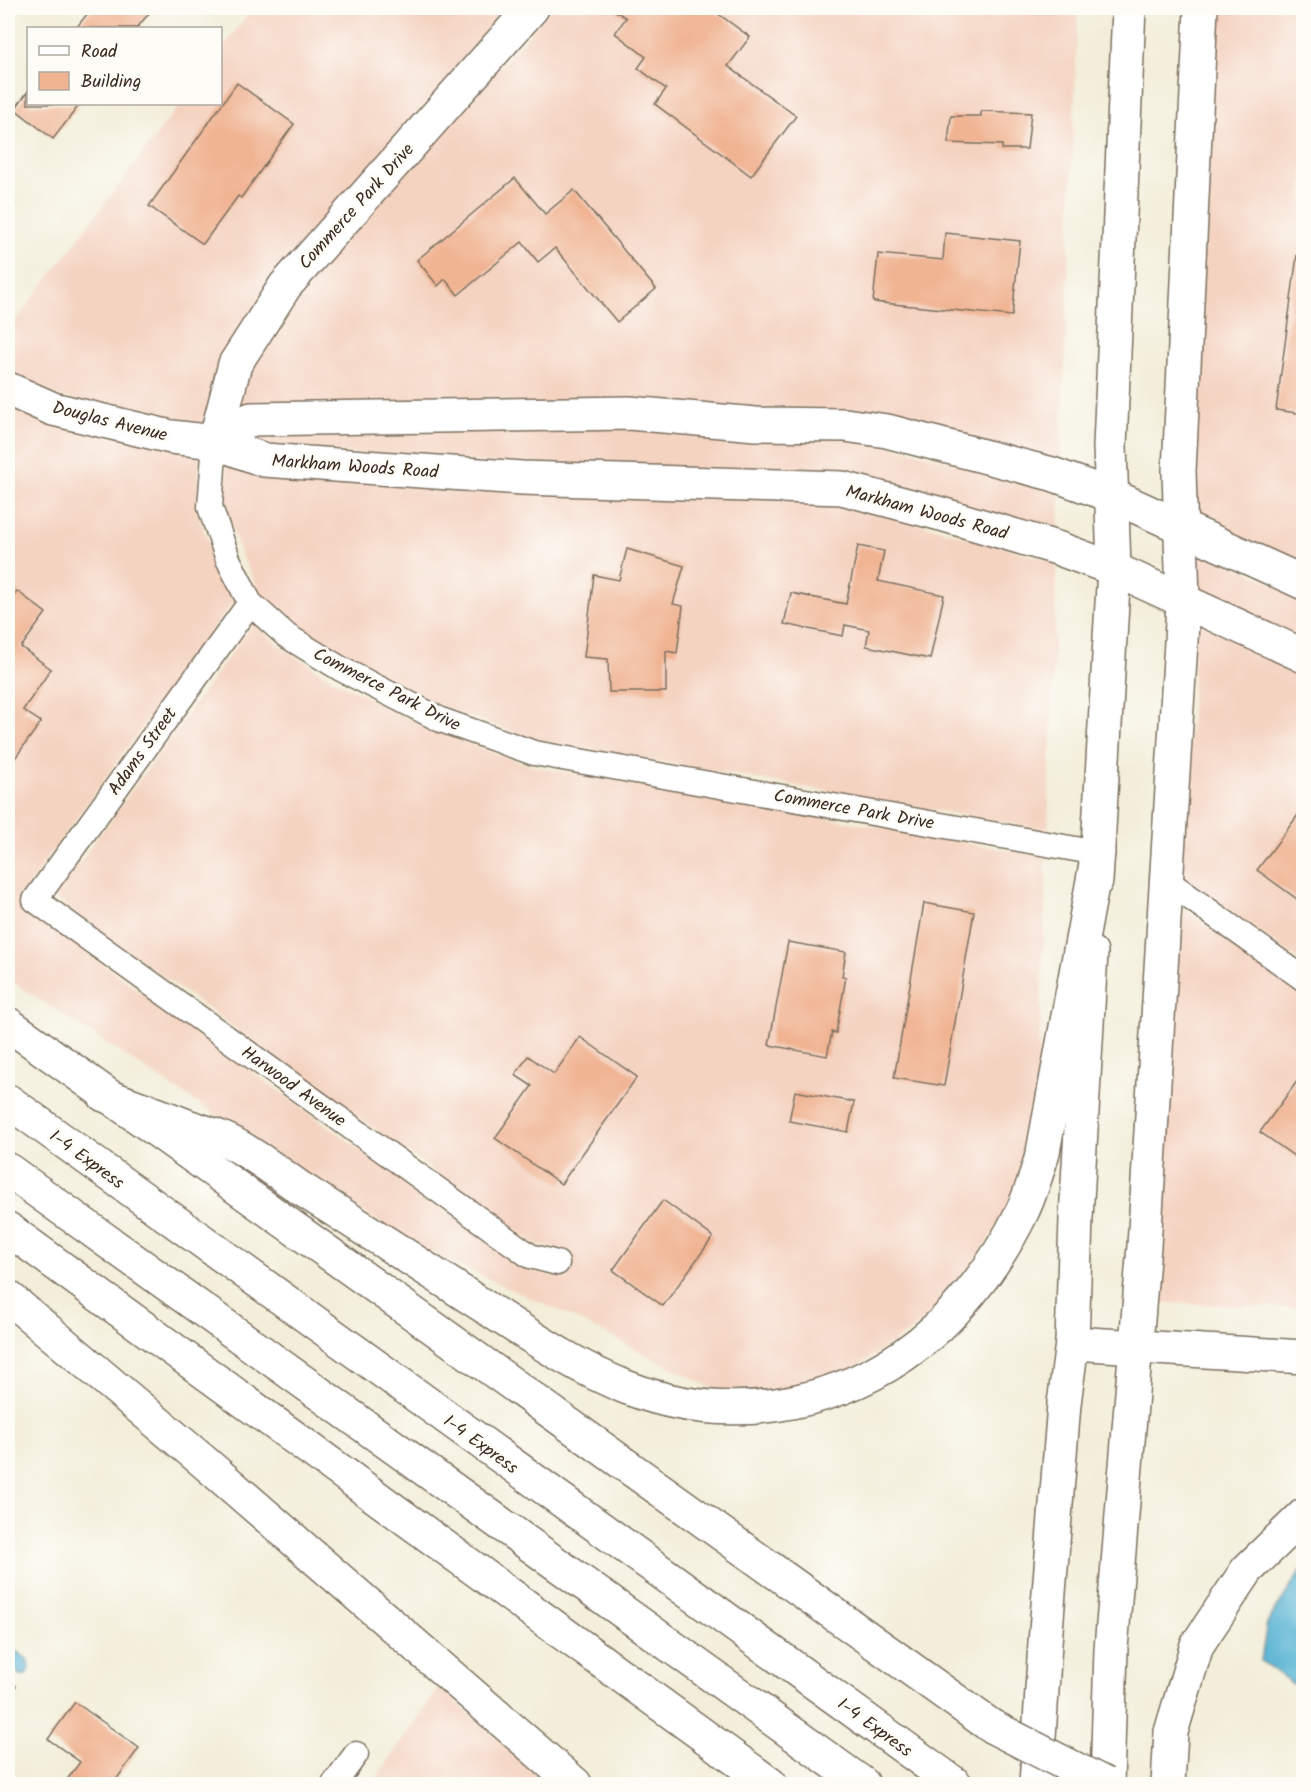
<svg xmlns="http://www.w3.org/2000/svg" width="1311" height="1792" font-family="Kalam,sans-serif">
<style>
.built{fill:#f4d3c1}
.water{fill:#55b2d3;stroke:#486e78;stroke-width:1.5}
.building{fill:#f0b493}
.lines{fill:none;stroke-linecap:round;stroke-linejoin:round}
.street-casing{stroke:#7b6f5f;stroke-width:27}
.secondary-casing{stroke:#7b6f5f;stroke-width:36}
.primary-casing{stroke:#7b6f5f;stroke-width:36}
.highway-casing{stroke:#7b6f5f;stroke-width:36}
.street{stroke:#fff;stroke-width:24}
.secondary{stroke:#fff;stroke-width:33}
.primary{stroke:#fff;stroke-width:33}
.highway{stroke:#fff;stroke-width:33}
.highway-bridge-casing{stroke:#7b6f5f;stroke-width:36;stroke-linecap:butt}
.highway-bridge{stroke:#fff;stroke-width:33}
.labels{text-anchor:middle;stroke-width:6;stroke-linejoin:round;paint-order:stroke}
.street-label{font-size:18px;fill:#3b2a1e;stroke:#fdfcf7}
</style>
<rect width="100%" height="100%" fill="#fdfcf7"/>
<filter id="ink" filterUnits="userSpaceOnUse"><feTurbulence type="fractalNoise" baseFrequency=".0167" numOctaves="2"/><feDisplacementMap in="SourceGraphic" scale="12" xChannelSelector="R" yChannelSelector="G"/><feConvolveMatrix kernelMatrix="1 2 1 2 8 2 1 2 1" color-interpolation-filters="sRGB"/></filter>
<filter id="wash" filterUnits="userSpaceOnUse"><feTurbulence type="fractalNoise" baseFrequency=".008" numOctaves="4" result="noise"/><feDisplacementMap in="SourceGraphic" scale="24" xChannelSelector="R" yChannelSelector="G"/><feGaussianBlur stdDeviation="1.35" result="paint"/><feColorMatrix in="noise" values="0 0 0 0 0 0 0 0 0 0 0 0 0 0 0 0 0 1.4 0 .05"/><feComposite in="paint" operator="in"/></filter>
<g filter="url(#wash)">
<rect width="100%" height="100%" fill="#f3eed9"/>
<g class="built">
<path d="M 253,8 L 514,8 L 273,278 L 204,427 L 171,423 L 57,396 L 8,374 L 8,331 L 180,104 L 220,104 L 221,50 Z"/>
<path d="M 551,8 L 1062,8 L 1078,10 L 1061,464 L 889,418 L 238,410 L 248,371 L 297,294 L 531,32 Z"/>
<path d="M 1215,8 L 1303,8 L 1303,568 L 1195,519 L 1193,473 Z"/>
<path d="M 8,403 L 200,454 L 197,510 L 215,561 L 234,600 L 16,902 L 528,1270 L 568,1279 L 572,1253 L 535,1244 L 54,898 L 253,623 L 281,647 L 336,681 L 436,731 L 531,766 L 1047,857 L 1037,1109 L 1029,1148 L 1009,1206 L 976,1261 L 935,1310 L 916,1328 L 848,1372 L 790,1389 L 724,1394 L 570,1316 L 412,1244 L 8,979 Z"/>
<path d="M 630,426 L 845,438 L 886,444 L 1060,491 L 1059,535 L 1040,528 L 521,465 L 265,447 L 246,439 L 257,433 Z"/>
<path d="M 228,461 L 841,502 L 1057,562 L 1048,830 L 536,740 L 446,708 L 347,658 L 295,626 L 261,594 L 241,555 L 225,507 Z"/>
<path d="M 1196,548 L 1303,597 L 1303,642 L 1197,593 Z"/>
<path d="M 1196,621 L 1303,671 L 1303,963 L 1181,876 Z"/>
<path d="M 1179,906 L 1303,995 L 1304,1308 L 1160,1303 L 1164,1148 Z"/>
<path d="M 440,1687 L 546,1784 L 372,1784 Z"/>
</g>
<g class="water">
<path d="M 1303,1568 L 1303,1691 L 1261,1661 L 1267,1623 Z"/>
<path d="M 8,1649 L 12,1652 L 18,1652 L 27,1659 L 30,1669 L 26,1675 L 19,1675 L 15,1669 L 8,1666 Z"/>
</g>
<g id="blocks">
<g class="building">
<path d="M 92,8 L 153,8 L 137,28 L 76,28 Z"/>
<path d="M 611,8 L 710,8 L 750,37 L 728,66 L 796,116 L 751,176 L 655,104 L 666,89 L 638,68 L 646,57 L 615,33 L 626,18 Z"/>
<path d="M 237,83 L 294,124 L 241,198 L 238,196 L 203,244 L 149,206 Z"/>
<path d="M 28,91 L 28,104 L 80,104 L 53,139 L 15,109 Z"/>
<path d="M 981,111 L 1031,113 L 1027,149 L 1002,149 L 1002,145 L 948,143 L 951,116 L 981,116 Z"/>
<path d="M 515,178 L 545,214 L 574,190 L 656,289 L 617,322 L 555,248 L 538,262 L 522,242 L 458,295 L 445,279 L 438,286 L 417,260 Z"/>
<path d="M 8,197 L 15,202 L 8,212 Z"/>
<path d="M 945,233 L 1020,241 L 1012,316 L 873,302 L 878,254 L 943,260 Z"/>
<path d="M 1297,255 L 1304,256 L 1304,414 L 1276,410 Z"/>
<path d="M 858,546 L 884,551 L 878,581 L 944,595 L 930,659 L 866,646 L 869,630 L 845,625 L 843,636 L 784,624 L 791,593 L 846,604 Z"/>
<path d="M 627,549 L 684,566 L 673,604 L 683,606 L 677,653 L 666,651 L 666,692 L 609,692 L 608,659 L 584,657 L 594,575 L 619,580 Z"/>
<path d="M 17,591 L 46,613 L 21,647 L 51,669 L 23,710 L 41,722 L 8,768 L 8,604 Z"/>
<path d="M 1304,807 L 1304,904 L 1257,870 Z"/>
<path d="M 924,903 L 974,912 L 944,1086 L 894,1078 Z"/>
<path d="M 788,942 L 846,952 L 842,976 L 846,977 L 836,1033 L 832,1032 L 827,1056 L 769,1045 Z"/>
<path d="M 580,1037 L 637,1077 L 561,1184 L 495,1138 L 532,1086 L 515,1075 L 528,1056 L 554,1074 Z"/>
<path d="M 1301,1076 L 1304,1079 L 1304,1163 L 1260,1132 Z"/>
<path d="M 795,1091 L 854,1102 L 848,1132 L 789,1121 Z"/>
<path d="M 663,1200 L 713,1237 L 663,1306 L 613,1270 Z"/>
<path d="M 8,1679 L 16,1686 L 8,1698 Z"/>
<path d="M 75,1702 L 139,1748 L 113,1784 L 64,1784 L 80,1762 L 48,1739 Z"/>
</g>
</g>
</g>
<g filter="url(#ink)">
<use href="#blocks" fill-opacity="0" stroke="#7b6f5f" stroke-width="1.5"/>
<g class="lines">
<g class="street-casing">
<g id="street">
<path d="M 215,442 L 210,507 L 228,559 L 250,603 L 287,636 L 341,669 L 441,720 L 534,753 L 1098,853"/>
<path d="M 250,603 L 35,900 L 530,1256 L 557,1263"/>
<path d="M 1167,881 L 1304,979"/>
<path d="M 334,1784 L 356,1754"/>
</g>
</g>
<g class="secondary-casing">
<g id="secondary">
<path d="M 8,389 L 53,409 L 171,437 L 215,442 L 264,460 L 522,478 L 842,488 L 941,514 L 1057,548 L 1114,569 L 1304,656"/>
<path d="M 215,442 L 251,419 L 629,413 L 756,424 L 845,425 L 887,431 L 1052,474 L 1113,496 L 1304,583"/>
<path d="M 215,442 L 235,364 L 285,286 L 532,8"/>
</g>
</g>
<g class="primary-casing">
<g id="primary">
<path d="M 1096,881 L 1114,569 L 1110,446 L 1129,8"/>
<path d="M 1036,1784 L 1045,1643 L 1064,1404 L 1072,1343 L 1076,1218 L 1091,953"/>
<path d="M 1107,1784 L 1111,1649 L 1144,1246 L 1181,642 L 1183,601 L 1179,471 L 1201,8"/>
</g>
</g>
<g class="highway-casing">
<g id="highway">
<path d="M 8,1024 L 991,1726"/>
<path d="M 104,1095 C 133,1105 162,1116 190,1127 C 203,1131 216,1135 228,1141 C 253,1153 277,1172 300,1188 C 358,1225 416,1262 474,1300 C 573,1363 650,1422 775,1405 C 822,1398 863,1383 902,1356 C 953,1321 995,1268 1022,1212 C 1031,1193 1037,1173 1043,1152 L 1098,853"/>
<path d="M 8,1101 L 955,1784"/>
<path d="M 8,1170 L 863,1784"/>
<path d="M 8,1229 L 770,1784"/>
<path d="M 8,1297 L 203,1461 L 575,1784"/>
<path d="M 1072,1343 L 1304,1357"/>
<path d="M 1168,1784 L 1171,1732 L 1197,1645 L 1247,1570 L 1304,1515"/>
</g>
</g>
<use href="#street" class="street"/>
<use href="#secondary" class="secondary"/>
<use href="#primary" class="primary"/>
<use href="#highway" class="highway"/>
<g class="highway-bridge-casing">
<path id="highway-bridge" d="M 991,1726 L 1105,1784"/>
</g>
<use href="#highway-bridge" class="highway-bridge"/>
</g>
</g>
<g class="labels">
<g class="street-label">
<text transform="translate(356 206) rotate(-48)" y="6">Commerce Park Drive</text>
<text transform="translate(110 421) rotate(14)" y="6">Douglas Avenue</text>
<text transform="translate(355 466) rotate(4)" y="6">Markham Woods Road</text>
<text transform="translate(927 512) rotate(15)" y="6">Markham Woods Road</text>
<text transform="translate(387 689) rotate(27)" y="6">Commerce Park Drive</text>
<text transform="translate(142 751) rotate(-54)" y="6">Adams Street</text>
<text transform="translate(854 809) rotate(10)" y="6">Commerce Park Drive</text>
<text transform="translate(294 1086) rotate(36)" y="6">Harwood Avenue</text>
<text transform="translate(87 1159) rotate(36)" y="6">I-4 Express</text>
<text transform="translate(481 1444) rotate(36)" y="6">I-4 Express</text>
<text transform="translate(875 1727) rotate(36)" y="6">I-4 Express</text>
</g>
</g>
<rect width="1311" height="1792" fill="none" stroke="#fdfcf7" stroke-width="30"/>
<rect x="27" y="27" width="195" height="78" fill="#fdfcf7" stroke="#afa8a0" stroke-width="1.5"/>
<rect x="39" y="46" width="30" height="9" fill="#ffffff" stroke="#afa8a0" stroke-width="1.5"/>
<text x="81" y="57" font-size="18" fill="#3b2a1e">Road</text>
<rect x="39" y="72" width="30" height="18" fill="#f0b493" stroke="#afa8a0" stroke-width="1.5"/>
<text x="81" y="87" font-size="18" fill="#3b2a1e">Building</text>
</svg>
